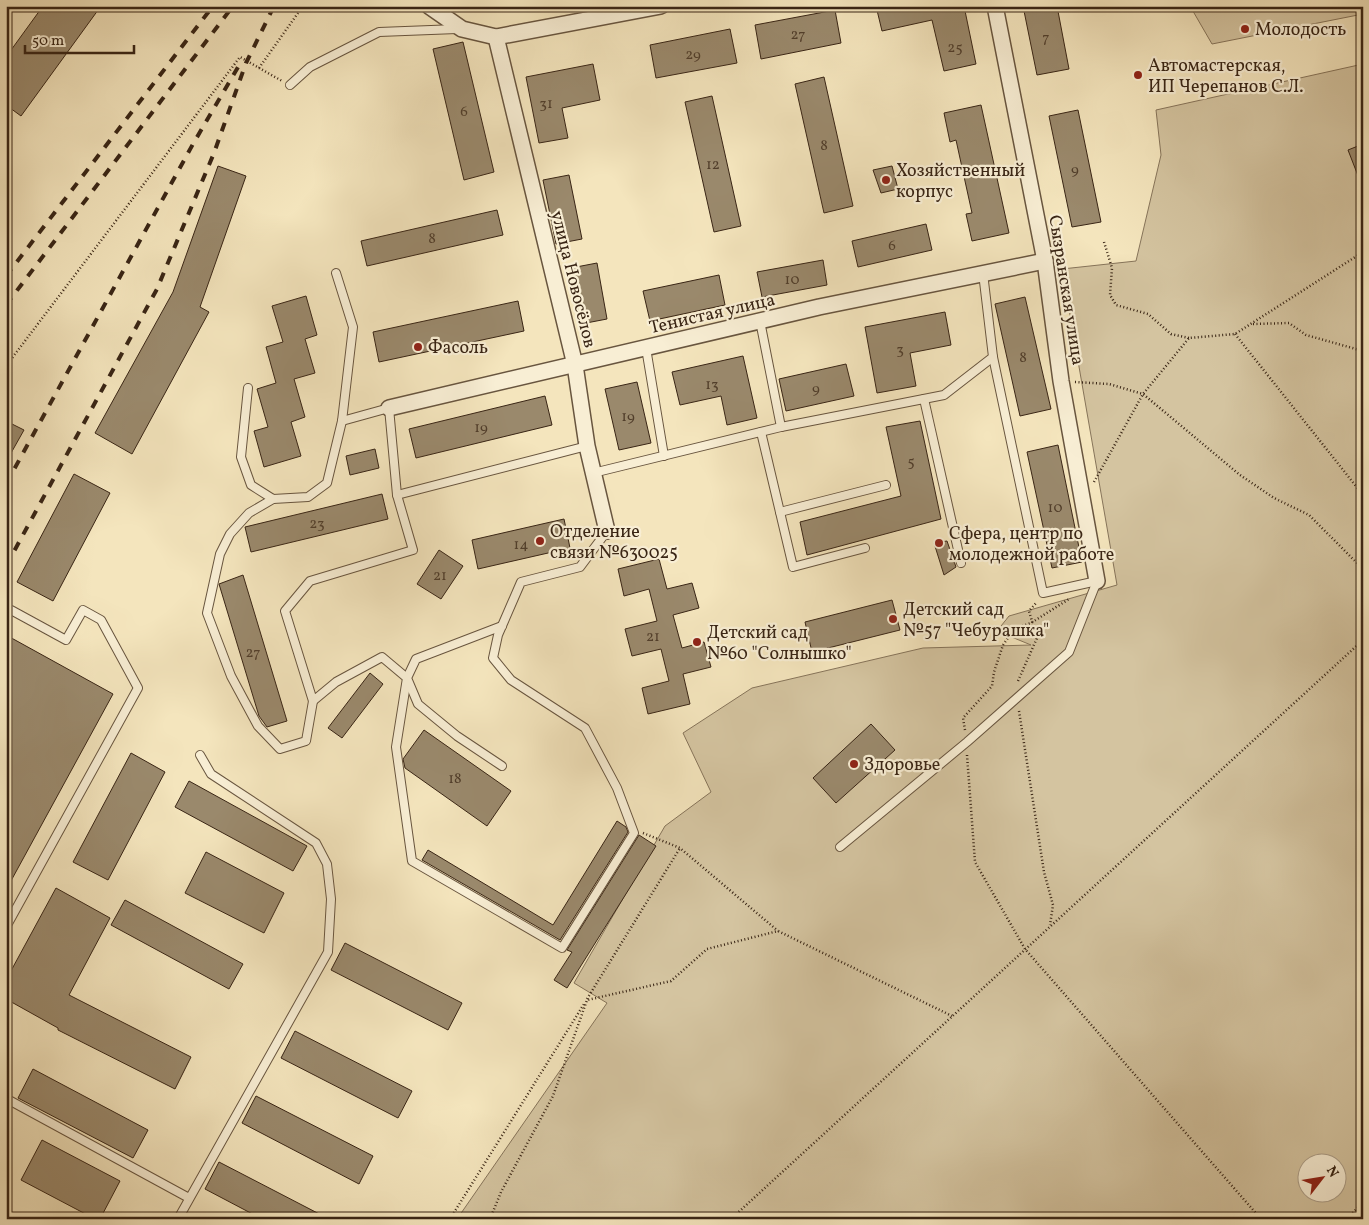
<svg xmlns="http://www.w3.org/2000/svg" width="1369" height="1225" font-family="Vollkorn,serif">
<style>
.green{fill:#d4c4a0;stroke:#86745a;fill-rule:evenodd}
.building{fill:#9a896c;stroke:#392515}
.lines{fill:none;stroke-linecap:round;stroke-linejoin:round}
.lane-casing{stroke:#68553f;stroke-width:10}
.street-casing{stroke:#68553f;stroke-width:18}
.path{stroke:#392515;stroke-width:2.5;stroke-dasharray:1 2.5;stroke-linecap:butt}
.lane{stroke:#f8eed4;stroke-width:8}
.street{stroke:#f8eed4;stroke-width:15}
.rail{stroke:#392515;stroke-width:4;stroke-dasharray:9 9;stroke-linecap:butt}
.poi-dot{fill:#8f2418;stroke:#f8eed4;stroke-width:2}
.labels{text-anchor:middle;stroke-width:4.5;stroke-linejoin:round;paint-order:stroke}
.number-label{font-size:15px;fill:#513e2b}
.poi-label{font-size:18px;fill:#392515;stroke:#f8eed4;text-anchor:start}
.street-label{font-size:18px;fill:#392515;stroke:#f8eed4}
</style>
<rect width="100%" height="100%" fill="#f4e5bd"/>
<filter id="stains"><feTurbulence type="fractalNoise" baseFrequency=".004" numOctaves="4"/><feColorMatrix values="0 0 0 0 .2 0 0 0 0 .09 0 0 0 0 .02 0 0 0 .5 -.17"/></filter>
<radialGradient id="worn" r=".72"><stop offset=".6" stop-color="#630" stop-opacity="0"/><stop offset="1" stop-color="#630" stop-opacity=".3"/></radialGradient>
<g class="green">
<path d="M 1190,6 L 1363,6 L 1363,14 L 1212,44 Z"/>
<path d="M 1363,64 L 1363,1219 L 457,1219 L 607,1003 L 574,983 L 665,826 L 711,792 L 683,733 L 752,688 L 923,648 L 1031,645 L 997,631 L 1009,616 L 1117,585 L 1062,269 L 1136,261 L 1161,155 L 1156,110 ZM 1306,1162 L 1336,1162 L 1336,1192 L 1306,1192 Z"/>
</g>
<g class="building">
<path d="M 43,6 L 101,6 L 21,116 L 6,105 L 6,57 Z"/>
<path d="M 876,6 L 964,6 L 976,64 L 944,71 L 932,20 L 882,31 Z"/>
<path d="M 1023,6 L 1057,6 L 1069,69 L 1037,75 Z"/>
<path d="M 835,10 L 841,43 L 761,59 L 755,25 Z"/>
<path d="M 730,29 L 737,63 L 656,78 L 650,45 Z"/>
<path d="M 463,42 L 494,172 L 464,180 L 433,49 Z"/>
<path d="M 593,64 L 600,100 L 562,108 L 568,138 L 539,143 L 526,77 Z"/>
<path d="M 824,77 L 853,206 L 824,213 L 795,84 Z"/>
<path d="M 712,96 L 741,226 L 714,232 L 685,102 Z"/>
<path d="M 981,105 L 1009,233 L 972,241 L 966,214 L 972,213 L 956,140 L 950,142 L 944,113 Z"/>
<path d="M 1078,110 L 1101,222 L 1072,227 L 1049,116 Z"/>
<path d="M 1363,144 L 1363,186 L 1362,186 L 1348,150 Z"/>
<path d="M 218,166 L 246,176 L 200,307 L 209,312 L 132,454 L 95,433 L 173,292 Z"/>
<path d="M 892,166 L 898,189 L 881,193 L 873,170 Z"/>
<path d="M 569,175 L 582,239 L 556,244 L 543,180 Z"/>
<path d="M 497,210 L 503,235 L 367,266 L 361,241 Z"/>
<path d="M 926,224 L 932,250 L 858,267 L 852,241 Z"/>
<path d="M 823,260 L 827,285 L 762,297 L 757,272 Z"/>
<path d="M 597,263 L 607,319 L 581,324 L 571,268 Z"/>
<path d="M 719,275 L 725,305 L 650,321 L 643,291 Z"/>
<path d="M 306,296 L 317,335 L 305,339 L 315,373 L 294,379 L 305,417 L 291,422 L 301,456 L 264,467 L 254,431 L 268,427 L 257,389 L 276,383 L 266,347 L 283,342 L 272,306 Z"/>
<path d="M 1025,297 L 1051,409 L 1020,416 L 995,304 Z"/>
<path d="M 518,301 L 524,331 L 379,362 L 373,332 Z"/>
<path d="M 945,312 L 951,345 L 910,353 L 916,386 L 877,393 L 865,327 Z"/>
<path d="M 743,356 L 757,418 L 727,425 L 721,396 L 680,405 L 672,372 Z"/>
<path d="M 846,364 L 854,396 L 786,411 L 779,379 Z"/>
<path d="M 637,382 L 651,443 L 619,450 L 605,389 Z"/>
<path d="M 545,396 L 552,425 L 416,458 L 409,429 Z"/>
<path d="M 6,421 L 24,430 L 6,462 Z"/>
<path d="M 920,421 L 941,519 L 807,555 L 800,522 L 901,496 L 886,427 Z"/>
<path d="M 1058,445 L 1082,562 L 1052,568 L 1027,452 Z"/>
<path d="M 375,449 L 379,468 L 350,475 L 346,456 Z"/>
<path d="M 74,474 L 110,493 L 53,601 L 17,582 Z"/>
<path d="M 382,494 L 388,519 L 251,552 L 245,527 Z"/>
<path d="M 564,519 L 570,548 L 478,569 L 472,540 Z"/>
<path d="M 947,541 L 956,567 L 944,575 L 934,543 Z"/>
<path d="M 439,550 L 463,566 L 441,599 L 417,584 Z"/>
<path d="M 659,559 L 667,589 L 692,583 L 699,608 L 673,615 L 682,648 L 704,642 L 711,667 L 683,674 L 690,704 L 648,714 L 642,688 L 669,681 L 661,649 L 632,656 L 625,629 L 657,621 L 649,589 L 624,596 L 618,569 Z"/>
<path d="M 243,575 L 287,721 L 267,727 L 259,716 L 219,584 Z"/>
<path d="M 892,600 L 900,630 L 812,652 L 805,622 Z"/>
<path d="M 6,635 L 113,694 L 6,890 Z"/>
<path d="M 370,673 L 383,684 L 342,738 L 328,728 Z"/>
<path d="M 871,724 L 895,750 L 836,803 L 813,778 Z"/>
<path d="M 424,730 L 511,791 L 487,826 L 405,768 L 403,759 Z"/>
<path d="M 131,753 L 165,772 L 108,880 L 73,862 Z"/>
<path d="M 189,781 L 307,846 L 293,871 L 175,807 Z"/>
<path d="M 617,821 L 626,827 L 628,832 L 560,940 L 422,860 L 428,850 L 553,925 Z"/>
<path d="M 639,835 L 656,846 L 567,988 L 554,980 L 572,952 L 567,950 Z"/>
<path d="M 206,852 L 284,893 L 264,933 L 185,893 Z"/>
<path d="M 56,888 L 110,918 L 69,995 L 191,1057 L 175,1089 L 58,1030 L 58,1028 L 6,999 L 6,980 Z"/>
<path d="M 125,900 L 243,964 L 229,989 L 111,925 Z"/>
<path d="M 345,943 L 462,1003 L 448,1030 L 331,970 Z"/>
<path d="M 295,1031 L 412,1091 L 398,1118 L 281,1058 Z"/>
<path d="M 33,1069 L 148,1130 L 133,1158 L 18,1098 Z"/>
<path d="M 256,1096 L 373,1156 L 359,1184 L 242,1123 Z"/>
<path d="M 42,1140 L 120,1181 L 100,1219 L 95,1219 L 21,1180 Z"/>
<path d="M 219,1162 L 329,1219 L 262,1219 L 205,1189 Z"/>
</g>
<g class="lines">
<g class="lane-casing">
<g id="lane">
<path d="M 290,85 L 310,67 L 379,32 L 457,29"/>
<path d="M 646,348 L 664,456"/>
<path d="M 993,357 L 1043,593 L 1097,581"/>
<path d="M 248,388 L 241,457 L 251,485 L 273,499 L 308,497 L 327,483 L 342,421 L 353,327 L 336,273"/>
<path d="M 924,399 L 961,563"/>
<path d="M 342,421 L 389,408 L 397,495 L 413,550 L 310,581 L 285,611 L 313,701 L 336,682 L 382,657 L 407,678 L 396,747 L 412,861 L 562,948 L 634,833 L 617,788 L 585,728 L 511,680 L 493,658 L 498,635 L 521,582 L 580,567 L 607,531"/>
<path d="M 781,427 L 944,395 L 993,357 L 983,273"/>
<path d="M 761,432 L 793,567 L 865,548"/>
<path d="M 593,473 L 781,427 L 760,321"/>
<path d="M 397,495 L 587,446"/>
<path d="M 273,499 L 249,513 L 230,534 L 220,554 L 207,613 L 231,676 L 258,726 L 280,749 L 306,741 L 313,701"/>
<path d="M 780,512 L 886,485"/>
<path d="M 502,766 L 457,736 L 418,704 L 407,678 L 416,659 L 502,626"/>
<path d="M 840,847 L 967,742 L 1069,652 L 1097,581"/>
<path d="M 6,927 L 138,688 L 101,620 L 83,610 L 66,640 L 11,610"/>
<path d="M 6,1097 L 7,1099 L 189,1198"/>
<path d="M 178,1219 L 328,952 L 331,899 L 327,864 L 316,843 L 211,774 L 200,755"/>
</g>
</g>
<g class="street-casing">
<g id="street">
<path d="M 429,6 L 462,29 L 496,37 L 661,6"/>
<path d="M 995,6 L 1045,261 L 1061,381 L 1097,581"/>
<path d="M 496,37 L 575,365 L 587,446 L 607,531"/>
<path d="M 389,408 L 819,307 L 1045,261"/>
</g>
</g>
<g class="path">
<path d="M 259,68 L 303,6"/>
<path d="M 1104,242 L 1112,268 L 1110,295 L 1116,305 L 1148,314 L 1171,334 L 1189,338"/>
<path d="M 1253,324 L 1289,323 L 1306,335 L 1363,351"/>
<path d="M 1235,334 L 1363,495"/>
<path d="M 6,366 L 240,57 L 282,81"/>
<path d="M 1075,382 L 1109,384 L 1143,394 L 1240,475 L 1274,498 L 1309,515 L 1363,569"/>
<path d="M 1094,482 L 1143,394 L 1189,338 L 1235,334 L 1363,252"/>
<path d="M 1018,681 L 1037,638 L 1029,611 L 1037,602"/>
<path d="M 1019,711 L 1044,872 L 1053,905 L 1050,925"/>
<path d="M 965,730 L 963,718 L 992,686 L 994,672 L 1003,645 L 1014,629 L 1031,623 L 1069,599"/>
<path d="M 967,755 L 975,862 L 1025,949 L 1261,1219"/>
<path d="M 643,833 L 680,848 L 778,931"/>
<path d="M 587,999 L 680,848"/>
<path d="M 450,1219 L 584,1004"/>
<path d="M 490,1219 L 501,1192 L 553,1096 L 587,1000 L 671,981 L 707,949 L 778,931 L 952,1016"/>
<path d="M 731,1219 L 1363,640"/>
<path d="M 1351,1219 L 1350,1216 L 1363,1202"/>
</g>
<use href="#lane" class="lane"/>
<use href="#street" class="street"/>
<g class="rail">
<path d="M 6,276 L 213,6"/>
<path d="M 6,305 L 233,6"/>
<path d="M 6,484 L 193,144 L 241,62"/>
<path d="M 6,566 L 157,289 L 214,153 L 246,63 L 274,6"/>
</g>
</g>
<g class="poi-dot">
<circle cx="1245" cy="29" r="5"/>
<circle cx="1138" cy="75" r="5"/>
<circle cx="886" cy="180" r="5"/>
<circle cx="418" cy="347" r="5"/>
<circle cx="540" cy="541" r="5"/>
<circle cx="939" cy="543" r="5"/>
<circle cx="893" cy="619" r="5"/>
<circle cx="697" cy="642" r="5"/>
<circle cx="854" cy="764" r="5"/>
</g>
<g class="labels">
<g class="number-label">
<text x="798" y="39">27</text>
<text x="1046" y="42">7</text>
<text x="955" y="52">25</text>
<text x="693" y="59">29</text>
<text x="546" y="108">31</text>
<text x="464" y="116">6</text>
<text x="824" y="150">8</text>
<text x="713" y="169">12</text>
<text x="1075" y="174">9</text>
<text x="432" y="243">8</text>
<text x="892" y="250">6</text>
<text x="792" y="284">10</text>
<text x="900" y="354">3</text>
<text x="1023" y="362">8</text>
<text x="712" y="389">13</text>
<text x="816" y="393">9</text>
<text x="628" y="421">19</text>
<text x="481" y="432">19</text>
<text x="911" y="466">5</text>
<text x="1055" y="512">10</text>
<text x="317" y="528">23</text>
<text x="521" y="549">14</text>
<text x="440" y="580">21</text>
<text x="653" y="641">21</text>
<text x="253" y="657">27</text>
<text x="455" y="783">18</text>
</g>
<g class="poi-label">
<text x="1255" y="35">Молодость</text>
<text x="1148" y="71">Автомастерская,<tspan x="1148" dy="21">ИП Черепанов С.Л.</tspan></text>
<text x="896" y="176">Хозяйственный<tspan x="896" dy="21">корпус</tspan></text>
<text x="428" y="353">Фасоль</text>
<text x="550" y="537">Отделение<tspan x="550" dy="21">связи №630025</tspan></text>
<text x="949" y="539">Сфера, центр по<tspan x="949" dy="21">молодежной работе</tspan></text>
<text x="903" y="615">Детский сад<tspan x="903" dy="21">№57 "Чебурашка"</tspan></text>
<text x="707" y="638">Детский сад<tspan x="707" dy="21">№60 "Солнышко"</tspan></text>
<text x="864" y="770">Здоровье</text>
</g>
<g class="street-label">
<text transform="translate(574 279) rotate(76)" y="6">улица Новосёлов</text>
<text transform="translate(1067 290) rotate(81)" y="6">Сызранская улица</text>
<text transform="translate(712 313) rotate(-13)" y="6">Тенистая улица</text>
</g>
</g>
<rect width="1369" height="1225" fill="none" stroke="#f4e5bd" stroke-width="25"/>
<rect x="8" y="8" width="1354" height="1210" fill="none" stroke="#392515" stroke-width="2.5"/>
<rect x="12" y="12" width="1344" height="1200" fill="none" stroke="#392515"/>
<g transform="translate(1322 1178) rotate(59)"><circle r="24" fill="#f8eed4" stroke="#ac9e88"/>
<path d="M0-4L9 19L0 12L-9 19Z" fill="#8f2418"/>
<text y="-8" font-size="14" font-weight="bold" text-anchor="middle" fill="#392515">N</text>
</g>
<path d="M25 45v8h109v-8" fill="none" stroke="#392515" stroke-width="2.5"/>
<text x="32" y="45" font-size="15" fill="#392515" stroke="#f8eed4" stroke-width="4" paint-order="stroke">50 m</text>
<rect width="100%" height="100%" filter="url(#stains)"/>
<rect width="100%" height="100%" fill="url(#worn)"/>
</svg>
